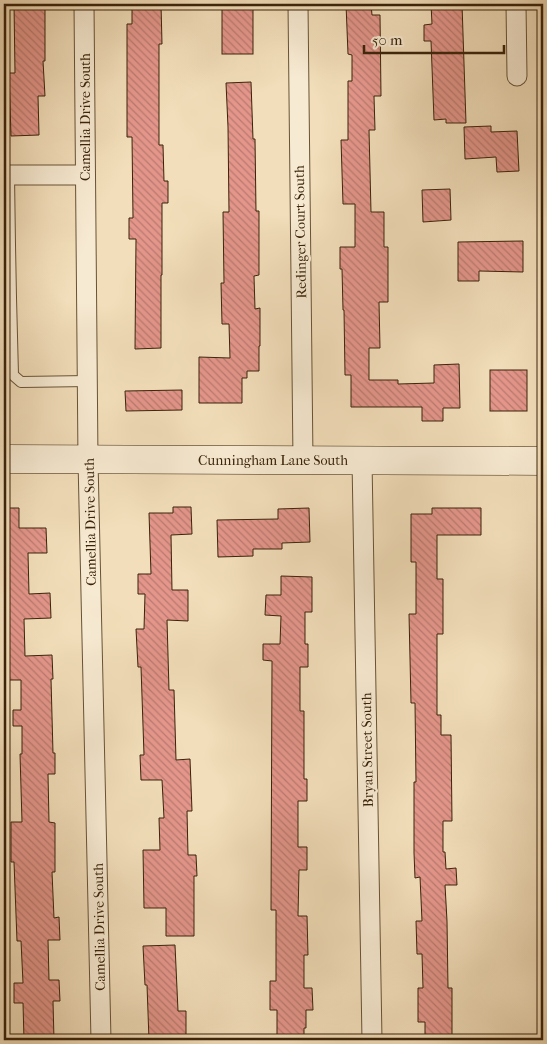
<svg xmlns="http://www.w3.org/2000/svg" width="547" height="1044" font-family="'IM FELL French Canon',serif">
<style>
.building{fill:url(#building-back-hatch);stroke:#3a230a}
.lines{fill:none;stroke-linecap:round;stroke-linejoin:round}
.lane-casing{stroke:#685236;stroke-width:12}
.street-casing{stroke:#685236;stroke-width:21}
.secondary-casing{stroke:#3a230a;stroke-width:29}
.lane{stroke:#f7ead2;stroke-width:10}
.street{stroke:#f7ead2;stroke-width:19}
.secondary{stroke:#f7ead2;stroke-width:28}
.labels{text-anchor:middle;stroke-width:5;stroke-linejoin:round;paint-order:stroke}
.street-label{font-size:14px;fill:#3a230a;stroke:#f7ead2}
</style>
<defs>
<pattern id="building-back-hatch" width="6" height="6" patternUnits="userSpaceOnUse" patternTransform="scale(1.25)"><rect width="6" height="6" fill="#e4968b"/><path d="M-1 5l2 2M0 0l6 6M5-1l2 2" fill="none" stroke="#ba7a70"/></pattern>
</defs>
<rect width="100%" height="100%" fill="#f2deba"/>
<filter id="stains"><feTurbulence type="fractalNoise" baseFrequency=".004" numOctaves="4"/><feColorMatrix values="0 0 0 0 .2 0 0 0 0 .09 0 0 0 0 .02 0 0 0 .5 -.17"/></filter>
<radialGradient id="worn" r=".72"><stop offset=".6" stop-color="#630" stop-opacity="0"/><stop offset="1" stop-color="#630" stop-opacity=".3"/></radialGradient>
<g class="building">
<path d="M 14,4 L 45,4 L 45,61 L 43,61 L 45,96 L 38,96 L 39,135 L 11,136 L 9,73 L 15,73 Z"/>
<path d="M 132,4 L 161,4 L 162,44 L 159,44 L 159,145 L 163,145 L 164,181 L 168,181 L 168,203 L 162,203 L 162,275 L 161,275 L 161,348 L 135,349 L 136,239 L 129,239 L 129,218 L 133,218 L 132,137 L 127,137 L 127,24 L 132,24 Z"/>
<rect x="222" y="4" width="31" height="50"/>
<path d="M 346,4 L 371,4 L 372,15 L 380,15 L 381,96 L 374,96 L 375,130 L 369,130 L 371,212 L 384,212 L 384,247 L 388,247 L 388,302 L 379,302 L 380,348 L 369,348 L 369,380 L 398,380 L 398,384 L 434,383 L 434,365 L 459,364 L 460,408 L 443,408 L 443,421 L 422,421 L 422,407 L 351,407 L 351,375 L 345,375 L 344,310 L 343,310 L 342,269 L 340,269 L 340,247 L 355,247 L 355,204 L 343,204 L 341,140 L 348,140 L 348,81 L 352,81 L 352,55 L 348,54 Z"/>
<path d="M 431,4 L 462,4 L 466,123 L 446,123 L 446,119 L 434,120 L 431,41 L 424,41 L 424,25 L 432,24 Z"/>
<path d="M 251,82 L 253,139 L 255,139 L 256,211 L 259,211 L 259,275 L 254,276 L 255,309 L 260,308 L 260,346 L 259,346 L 259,371 L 247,371 L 247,378 L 242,378 L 242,403 L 199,403 L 199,357 L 230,358 L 229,324 L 222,324 L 221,283 L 224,283 L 223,212 L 229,212 L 228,127 L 226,83 Z"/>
<path d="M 491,126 L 491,132 L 517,131 L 519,171 L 497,172 L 496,157 L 465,159 L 464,127 Z"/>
<path d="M 450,189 L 451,220 L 423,222 L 422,190 Z"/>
<path d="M 523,241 L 523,272 L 479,271 L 479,281 L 458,281 L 458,242 Z"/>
<rect x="490" y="370" width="37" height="41"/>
<path d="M 182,390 L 182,410 L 126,411 L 125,391 Z"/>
<path d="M 173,507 L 191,507 L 192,534 L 171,535 L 172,590 L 188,590 L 188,621 L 167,620 L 169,690 L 174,690 L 176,760 L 190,759 L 192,811 L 187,811 L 188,855 L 196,855 L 197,876 L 194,876 L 194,936 L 166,936 L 166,908 L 144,908 L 143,850 L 160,850 L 159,818 L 164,818 L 162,780 L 141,780 L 140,755 L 144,755 L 141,667 L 138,667 L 136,629 L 144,629 L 145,594 L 138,594 L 138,574 L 151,574 L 149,513 L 173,513 Z"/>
<path d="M 4,508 L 19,508 L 19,528 L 46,528 L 47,553 L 28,553 L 29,594 L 50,593 L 51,618 L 24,619 L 25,656 L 52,655 L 53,679 L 51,679 L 53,753 L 55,753 L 55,774 L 48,774 L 49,822 L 55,823 L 55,872 L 52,872 L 54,918 L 59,917 L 60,940 L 48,940 L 49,980 L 59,980 L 60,1001 L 53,1001 L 54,1040 L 24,1040 L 23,1003 L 14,1003 L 14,983 L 23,983 L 21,941 L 17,941 L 14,862 L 11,862 L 11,822 L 22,822 L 20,754 L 22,754 L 22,726 L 13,726 L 13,710 L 21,710 L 21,680 L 4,680 L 4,634 L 9,634 L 6,554 L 4,554 Z"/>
<path d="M 309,508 L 310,542 L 282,543 L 282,549 L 253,549 L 253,556 L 218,557 L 217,520 L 278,519 L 278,509 Z"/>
<path d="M 432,508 L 481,508 L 481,535 L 437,535 L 437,579 L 443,579 L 443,634 L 437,634 L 437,715 L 441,715 L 441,735 L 451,735 L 452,821 L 443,821 L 443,852 L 445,852 L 446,869 L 456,868 L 457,885 L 445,885 L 447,921 L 448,988 L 452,988 L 452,1040 L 425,1040 L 425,1022 L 418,1022 L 418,988 L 423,988 L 422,954 L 417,954 L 416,921 L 422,921 L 420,877 L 415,878 L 414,853 L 414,782 L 416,782 L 415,703 L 411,703 L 409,614 L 416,614 L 416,562 L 411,562 L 411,514 L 432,514 Z"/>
<path d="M 281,576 L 312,577 L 312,612 L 305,612 L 305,644 L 308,644 L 308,667 L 300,667 L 300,711 L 304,711 L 304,779 L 307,779 L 307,801 L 298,801 L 298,847 L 307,847 L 307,870 L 299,870 L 298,916 L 307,916 L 308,955 L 304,955 L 304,988 L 312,988 L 313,1010 L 306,1010 L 306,1028 L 304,1028 L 304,1040 L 277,1040 L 277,1010 L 270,1010 L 270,981 L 276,981 L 276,910 L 271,910 L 272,661 L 263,660 L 263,644 L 280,644 L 281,616 L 265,615 L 266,595 L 281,595 Z"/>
<path d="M 175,945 L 178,1011 L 186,1011 L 186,1040 L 149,1040 L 147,985 L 145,985 L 143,946 Z"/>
</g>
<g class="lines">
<g class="lane-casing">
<g id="lane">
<path d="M 4,245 L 10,245 L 9,175"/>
<path d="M 10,245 L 11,298"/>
<path d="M 4,298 L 11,298 L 13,375 L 21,382 L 88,381"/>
</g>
</g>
<g class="street-casing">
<g id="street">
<path d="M 84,4 L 88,460 L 101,1040"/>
<path d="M 298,4 L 303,460"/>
<path d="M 516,4 L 517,76"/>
<path d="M 4,175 L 85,175"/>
<path d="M 362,460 L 372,1040"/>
</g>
</g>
<g class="secondary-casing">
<path id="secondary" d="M 4,459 L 543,461"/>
</g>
<use href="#lane" class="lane"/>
<use href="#street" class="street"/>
<use href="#secondary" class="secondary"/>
</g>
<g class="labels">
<g class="street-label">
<text transform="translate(85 117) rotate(-90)" y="5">Camellia Drive South</text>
<text transform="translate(300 232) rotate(-91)" y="5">Redinger Court South</text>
<text x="273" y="465">Cunningham Lane South</text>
<text transform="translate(90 522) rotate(-91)" y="5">Camellia Drive South</text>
<text transform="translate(367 750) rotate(-91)" y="5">Bryan Street South</text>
<text transform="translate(99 927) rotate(-91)" y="5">Camellia Drive South</text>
</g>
</g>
<rect width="547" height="1044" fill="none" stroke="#f2deba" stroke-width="20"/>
<rect x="5" y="5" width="537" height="1034" fill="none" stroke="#3a230a" stroke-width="2.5"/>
<rect x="10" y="10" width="527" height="1024" fill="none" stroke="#3a230a"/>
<path d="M364 45v8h140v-8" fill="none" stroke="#3a230a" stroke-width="2.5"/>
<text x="372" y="45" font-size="15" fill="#3a230a" stroke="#f7ead2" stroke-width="4" paint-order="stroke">50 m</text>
<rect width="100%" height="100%" filter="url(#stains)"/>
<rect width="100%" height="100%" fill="url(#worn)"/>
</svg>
